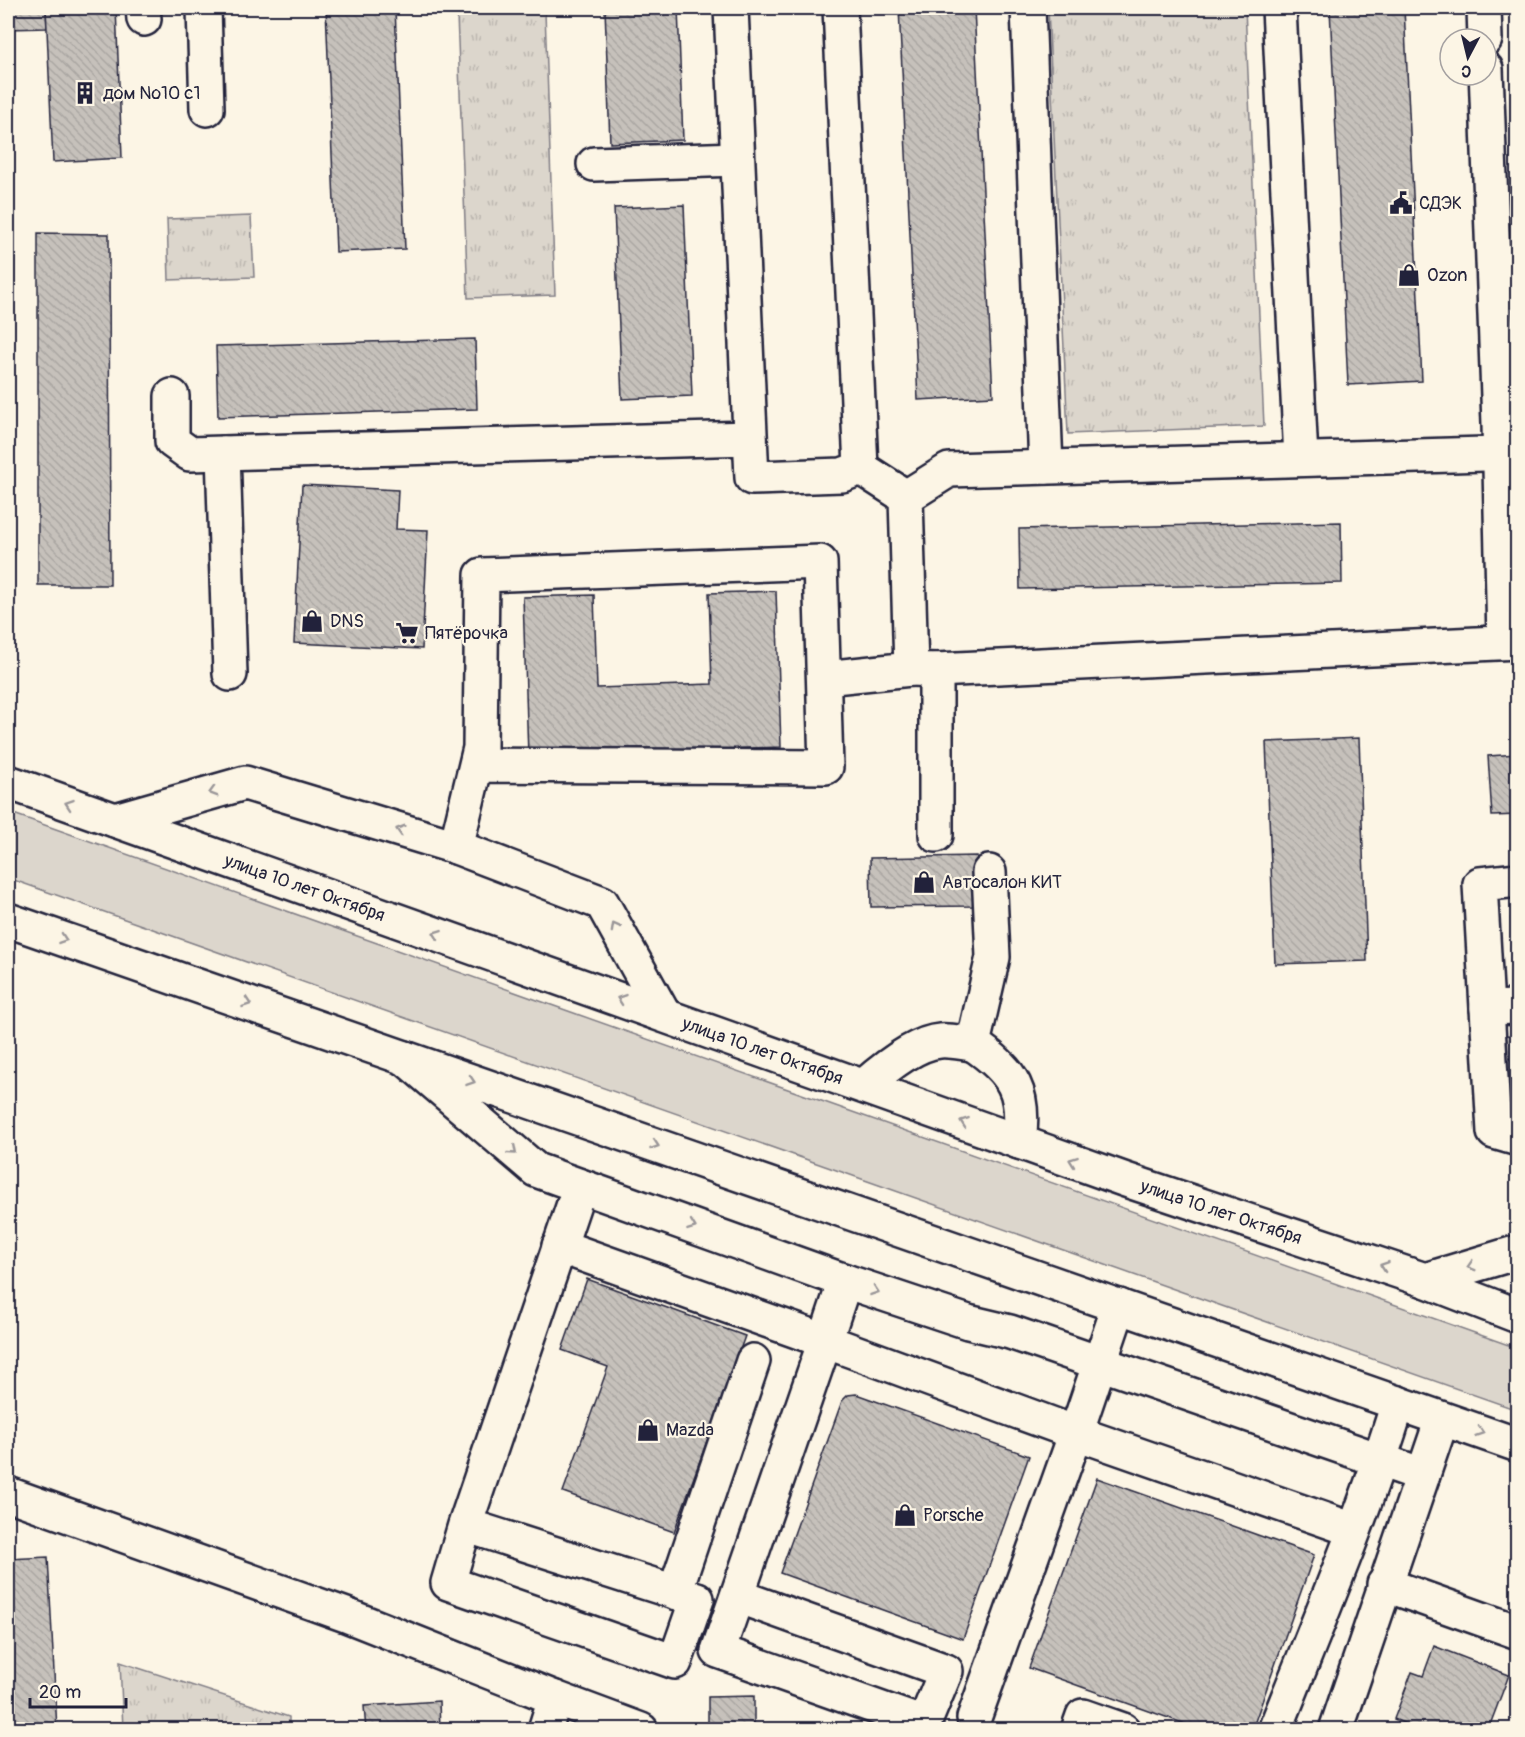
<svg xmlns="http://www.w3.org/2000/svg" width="1525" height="1737" font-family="Pangolin,sans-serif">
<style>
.grass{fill:#dcd6cc;stroke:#7f7c84;stroke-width:1.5}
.park{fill:url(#park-tufts);stroke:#7f7c84;stroke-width:1.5}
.building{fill:url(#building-back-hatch);stroke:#22223b;stroke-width:1.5}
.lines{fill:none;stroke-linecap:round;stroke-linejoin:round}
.minor-casing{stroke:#22223b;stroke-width:38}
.major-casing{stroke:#22223b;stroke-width:38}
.minor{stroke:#fcf5e5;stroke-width:33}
.major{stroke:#fcf5e5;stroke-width:33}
.oneway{stroke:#9a9698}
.labels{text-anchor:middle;stroke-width:4.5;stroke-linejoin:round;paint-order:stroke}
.poi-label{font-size:18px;fill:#22223b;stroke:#fcf5e5;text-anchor:start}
.street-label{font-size:18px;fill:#22223b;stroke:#fcf5e5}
</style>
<defs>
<pattern id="park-tufts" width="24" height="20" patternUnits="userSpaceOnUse" patternTransform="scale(1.5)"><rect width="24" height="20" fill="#dcd6cc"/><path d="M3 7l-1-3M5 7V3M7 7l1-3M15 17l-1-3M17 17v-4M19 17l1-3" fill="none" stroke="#bcb7b0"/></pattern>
<pattern id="building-back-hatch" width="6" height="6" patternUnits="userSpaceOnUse" patternTransform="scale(1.5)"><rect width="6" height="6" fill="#c6c1bb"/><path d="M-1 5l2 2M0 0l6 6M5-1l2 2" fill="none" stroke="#aaa6a2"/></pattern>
</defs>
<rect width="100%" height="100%" fill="#fcf5e5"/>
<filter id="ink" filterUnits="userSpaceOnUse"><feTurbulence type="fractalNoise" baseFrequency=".0167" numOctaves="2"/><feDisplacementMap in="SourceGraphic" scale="12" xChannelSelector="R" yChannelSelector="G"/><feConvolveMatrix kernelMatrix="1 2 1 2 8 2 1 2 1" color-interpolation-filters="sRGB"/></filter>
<g filter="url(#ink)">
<path class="grass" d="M 8,812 L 1517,1348 L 1517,1410 L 8,878 Z"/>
<g class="park">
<path d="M 1048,8 L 1245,8 L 1264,426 L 1068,434 Z"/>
<path d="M 545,12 L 555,295 L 468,298 L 457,15 Z"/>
<path d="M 251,216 L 254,277 L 169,280 L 167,219 Z"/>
<path d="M 120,1662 L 289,1717 L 289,1729 L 123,1729 Z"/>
</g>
<g class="building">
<path d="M 8,8 L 46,8 L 47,28 L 8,29 Z"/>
<path d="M 46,8 L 116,8 L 122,158 L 53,162 Z"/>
<path d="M 326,8 L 395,8 L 405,249 L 336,252 Z"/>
<path d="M 605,8 L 678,8 L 683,140 L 610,143 Z"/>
<path d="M 899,8 L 974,8 L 993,396 L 918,400 Z"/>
<path d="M 1330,8 L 1404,8 L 1422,381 L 1348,385 Z"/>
<path d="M 684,205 L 692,396 L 622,399 L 614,208 Z"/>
<path d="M 38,233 L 109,234 L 110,585 L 38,585 Z"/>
<path d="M 475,339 L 477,409 L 218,417 L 216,346 Z"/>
<path d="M 302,485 L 398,490 L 396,529 L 428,530 L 422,649 L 294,643 Z"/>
<path d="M 1341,522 L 1342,583 L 1020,589 L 1019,529 Z"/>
<path d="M 776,591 L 781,747 L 528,756 L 523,597 L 594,595 L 597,688 L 712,684 L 709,593 Z"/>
<path d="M 1359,738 L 1367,961 L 1275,964 L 1266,742 Z"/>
<path d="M 1518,754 L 1518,815 L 1492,816 L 1488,756 Z"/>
<path d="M 977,856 L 977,906 L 871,907 L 870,858 Z"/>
<path d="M 1511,918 L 1518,918 L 1518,979 L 1517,979 Z"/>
<path d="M 1505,1035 L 1518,1036 L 1518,1107 L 1503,1107 Z"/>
<path d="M 587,1279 L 745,1336 L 674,1532 L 563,1492 L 608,1367 L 562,1350 Z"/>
<path d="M 856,1394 L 1029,1456 L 963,1639 L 780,1573 L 842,1401 L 848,1395 Z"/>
<path d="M 1097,1478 L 1314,1555 L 1252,1730 L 1202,1730 L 1029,1668 Z"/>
<path d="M 48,1557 L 57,1730 L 8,1730 L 8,1559 Z"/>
<path d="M 1434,1646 L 1509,1675 L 1488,1730 L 1420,1730 L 1394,1719 L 1412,1672 L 1423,1676 Z"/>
<path d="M 754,1696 L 754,1726 L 708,1727 L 708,1697 Z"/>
<path d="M 439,1701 L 440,1730 L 366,1730 L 364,1706 Z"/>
</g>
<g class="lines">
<g class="minor-casing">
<g id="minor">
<path d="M 143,8 L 144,19"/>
<path d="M 204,8 L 207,109"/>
<path d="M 731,8 L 752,478 L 842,475 L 861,468 L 840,8"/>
<path d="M 1028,8 L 1046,467"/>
<path d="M 1279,8 L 1301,459"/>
<path d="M 1484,8 L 1485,39"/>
<path d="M 1486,69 L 1499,424 L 1504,641"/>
<path d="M 594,164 L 737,159"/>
<path d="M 172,396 L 172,441 L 190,454 L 223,453"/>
<path d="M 1518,453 L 949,470 L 906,497 L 911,669 L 936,670 L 1518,642"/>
<path d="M 861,468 L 906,497"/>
<path d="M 936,670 L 936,835"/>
<path d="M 230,674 L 223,453 L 750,438"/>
<path d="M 824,678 L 911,669"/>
<path d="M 115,820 L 245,783 L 456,847 L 602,903 L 664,1015"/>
<path d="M 456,847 L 480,748 L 482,575 L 820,562 L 826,767 L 476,765"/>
<path d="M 989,872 L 993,957 L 973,1044 C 1014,1072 1026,1092 1019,1142"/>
<path d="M 1518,880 L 1480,884 L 1494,1132 L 1518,1139"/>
<path d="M 1487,1008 L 1518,1007"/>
<path d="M 405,1058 L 536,1170 L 845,1281 L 968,1322 L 1010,1332 L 1423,1475"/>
<path d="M 864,1086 C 882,1070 915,1043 940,1041 C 950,1040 963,1043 973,1044"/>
<path d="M 559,1246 L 825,1341 L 845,1281"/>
<path d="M 1425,1280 L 1518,1252"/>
<path d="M 8,1494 L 346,1615 L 555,1698 L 545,1730"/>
<path d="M 465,1525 L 448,1583 L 675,1662 L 697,1599 L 465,1525 L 580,1186"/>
<path d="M 1384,1584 L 1518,1632"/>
<path d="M 675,1592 L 753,1361"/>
<path d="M 737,1596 L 718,1651 L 924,1724 L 946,1671 L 737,1596 L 825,1341 L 1076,1433 L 1354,1530"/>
<path d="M 555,1698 L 641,1730"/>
<path d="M 974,1718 L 1076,1433 L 1119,1306"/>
<path d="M 1078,1730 L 1083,1716 L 1123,1730"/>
<path d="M 1275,1730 C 1318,1622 1364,1515 1398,1403"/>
<path d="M 1336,1730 L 1442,1419"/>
</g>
</g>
<g class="major-casing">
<g id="major">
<path id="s1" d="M 8,782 L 1126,1180 L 1425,1280 L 1518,1316"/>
<path d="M 8,920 L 1518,1445"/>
</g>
</g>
<use href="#minor" class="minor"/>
<use href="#major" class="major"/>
</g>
<defs><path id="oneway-chevron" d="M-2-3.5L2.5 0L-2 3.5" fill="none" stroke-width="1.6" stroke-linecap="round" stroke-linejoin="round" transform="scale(1.5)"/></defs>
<g class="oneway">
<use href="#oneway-chevron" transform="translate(213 792) rotate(164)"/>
<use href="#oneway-chevron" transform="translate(69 804) rotate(-161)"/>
<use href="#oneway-chevron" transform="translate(400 830) rotate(-163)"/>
<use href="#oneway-chevron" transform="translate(615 927) rotate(-119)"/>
<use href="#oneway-chevron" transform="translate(437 934) rotate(-160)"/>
<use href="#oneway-chevron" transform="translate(63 939) rotate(19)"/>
<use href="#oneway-chevron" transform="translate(621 999) rotate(-161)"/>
<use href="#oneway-chevron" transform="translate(247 1003) rotate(19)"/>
<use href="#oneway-chevron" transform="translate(471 1081) rotate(19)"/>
<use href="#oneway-chevron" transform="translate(964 1122) rotate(-160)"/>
<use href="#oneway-chevron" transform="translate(655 1145) rotate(19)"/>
<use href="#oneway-chevron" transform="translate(513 1151) rotate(41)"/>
<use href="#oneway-chevron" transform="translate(1073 1161) rotate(-160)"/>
<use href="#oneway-chevron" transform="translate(692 1226) rotate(20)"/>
<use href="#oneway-chevron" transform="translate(1384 1266) rotate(-161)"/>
<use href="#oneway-chevron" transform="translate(1471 1266) rotate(163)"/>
<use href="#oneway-chevron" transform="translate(875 1291) rotate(19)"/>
<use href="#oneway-chevron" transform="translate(1480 1432) rotate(19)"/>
</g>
</g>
<defs>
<g id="building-bare" transform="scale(1.8)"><path d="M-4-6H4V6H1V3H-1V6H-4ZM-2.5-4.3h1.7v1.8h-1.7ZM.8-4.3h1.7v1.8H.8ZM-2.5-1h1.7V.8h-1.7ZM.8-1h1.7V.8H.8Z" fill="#22223b" stroke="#fcf5e5" stroke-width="2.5" paint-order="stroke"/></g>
<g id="civic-bare" transform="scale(1.8)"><path d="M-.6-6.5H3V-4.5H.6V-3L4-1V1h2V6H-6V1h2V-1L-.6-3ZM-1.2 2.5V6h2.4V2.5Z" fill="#22223b" stroke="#fcf5e5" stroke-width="2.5" paint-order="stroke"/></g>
<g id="shop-bare" transform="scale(1.8)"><path d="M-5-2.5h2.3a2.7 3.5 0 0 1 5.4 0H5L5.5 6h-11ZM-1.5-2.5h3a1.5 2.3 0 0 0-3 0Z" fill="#22223b" stroke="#fcf5e5" stroke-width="2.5" paint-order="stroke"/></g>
<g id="supermarket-bare" transform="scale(1.8)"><path d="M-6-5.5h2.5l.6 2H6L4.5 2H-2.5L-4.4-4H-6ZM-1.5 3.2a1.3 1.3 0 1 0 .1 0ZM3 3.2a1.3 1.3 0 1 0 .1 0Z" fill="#22223b" stroke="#fcf5e5" stroke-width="2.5" paint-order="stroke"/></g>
</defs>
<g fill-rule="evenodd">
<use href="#building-bare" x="85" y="93"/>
<use href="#civic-bare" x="1401" y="203"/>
<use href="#shop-bare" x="1409" y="275"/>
<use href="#shop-bare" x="312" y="621"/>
<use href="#supermarket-bare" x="407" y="633"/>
<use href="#shop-bare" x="924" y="882"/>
<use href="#shop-bare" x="648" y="1430"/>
<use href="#shop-bare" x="905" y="1515"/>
</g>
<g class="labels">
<g class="poi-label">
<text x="103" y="99">дом №10 с1</text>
<text x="1419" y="209">СДЭК</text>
<text x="1427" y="281">Ozon</text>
<text x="330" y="627">DNS</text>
<text x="425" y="639">Пятёрочка</text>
<text x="942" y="888">Автосалон КИТ</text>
<text x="666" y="1436">Mazda</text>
<text x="923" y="1521">Porsche</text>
</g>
<g class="street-label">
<text dy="6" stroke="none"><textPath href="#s1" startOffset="315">улица 10 лет Октября</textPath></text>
<text dy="6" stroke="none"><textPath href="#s1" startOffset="801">улица 10 лет Октября</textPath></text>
<text dy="6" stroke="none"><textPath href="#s1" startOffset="1287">улица 10 лет Октября</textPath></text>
</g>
</g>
<rect width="1525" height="1737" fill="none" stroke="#fcf5e5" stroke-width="30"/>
<rect x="15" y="15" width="1495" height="1707" fill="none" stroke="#22223b" stroke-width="2" filter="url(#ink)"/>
<g transform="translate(1468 57) rotate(187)"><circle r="28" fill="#fcf5e5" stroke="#a5a1a1" stroke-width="1.5"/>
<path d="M0-4.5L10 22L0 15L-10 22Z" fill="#22223b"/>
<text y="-9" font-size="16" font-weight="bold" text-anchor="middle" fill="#22223b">С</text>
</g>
<path d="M30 1698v9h96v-9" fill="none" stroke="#22223b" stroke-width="3"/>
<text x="39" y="1698" font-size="18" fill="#22223b" stroke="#fcf5e5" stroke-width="4.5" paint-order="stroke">20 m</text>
</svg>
